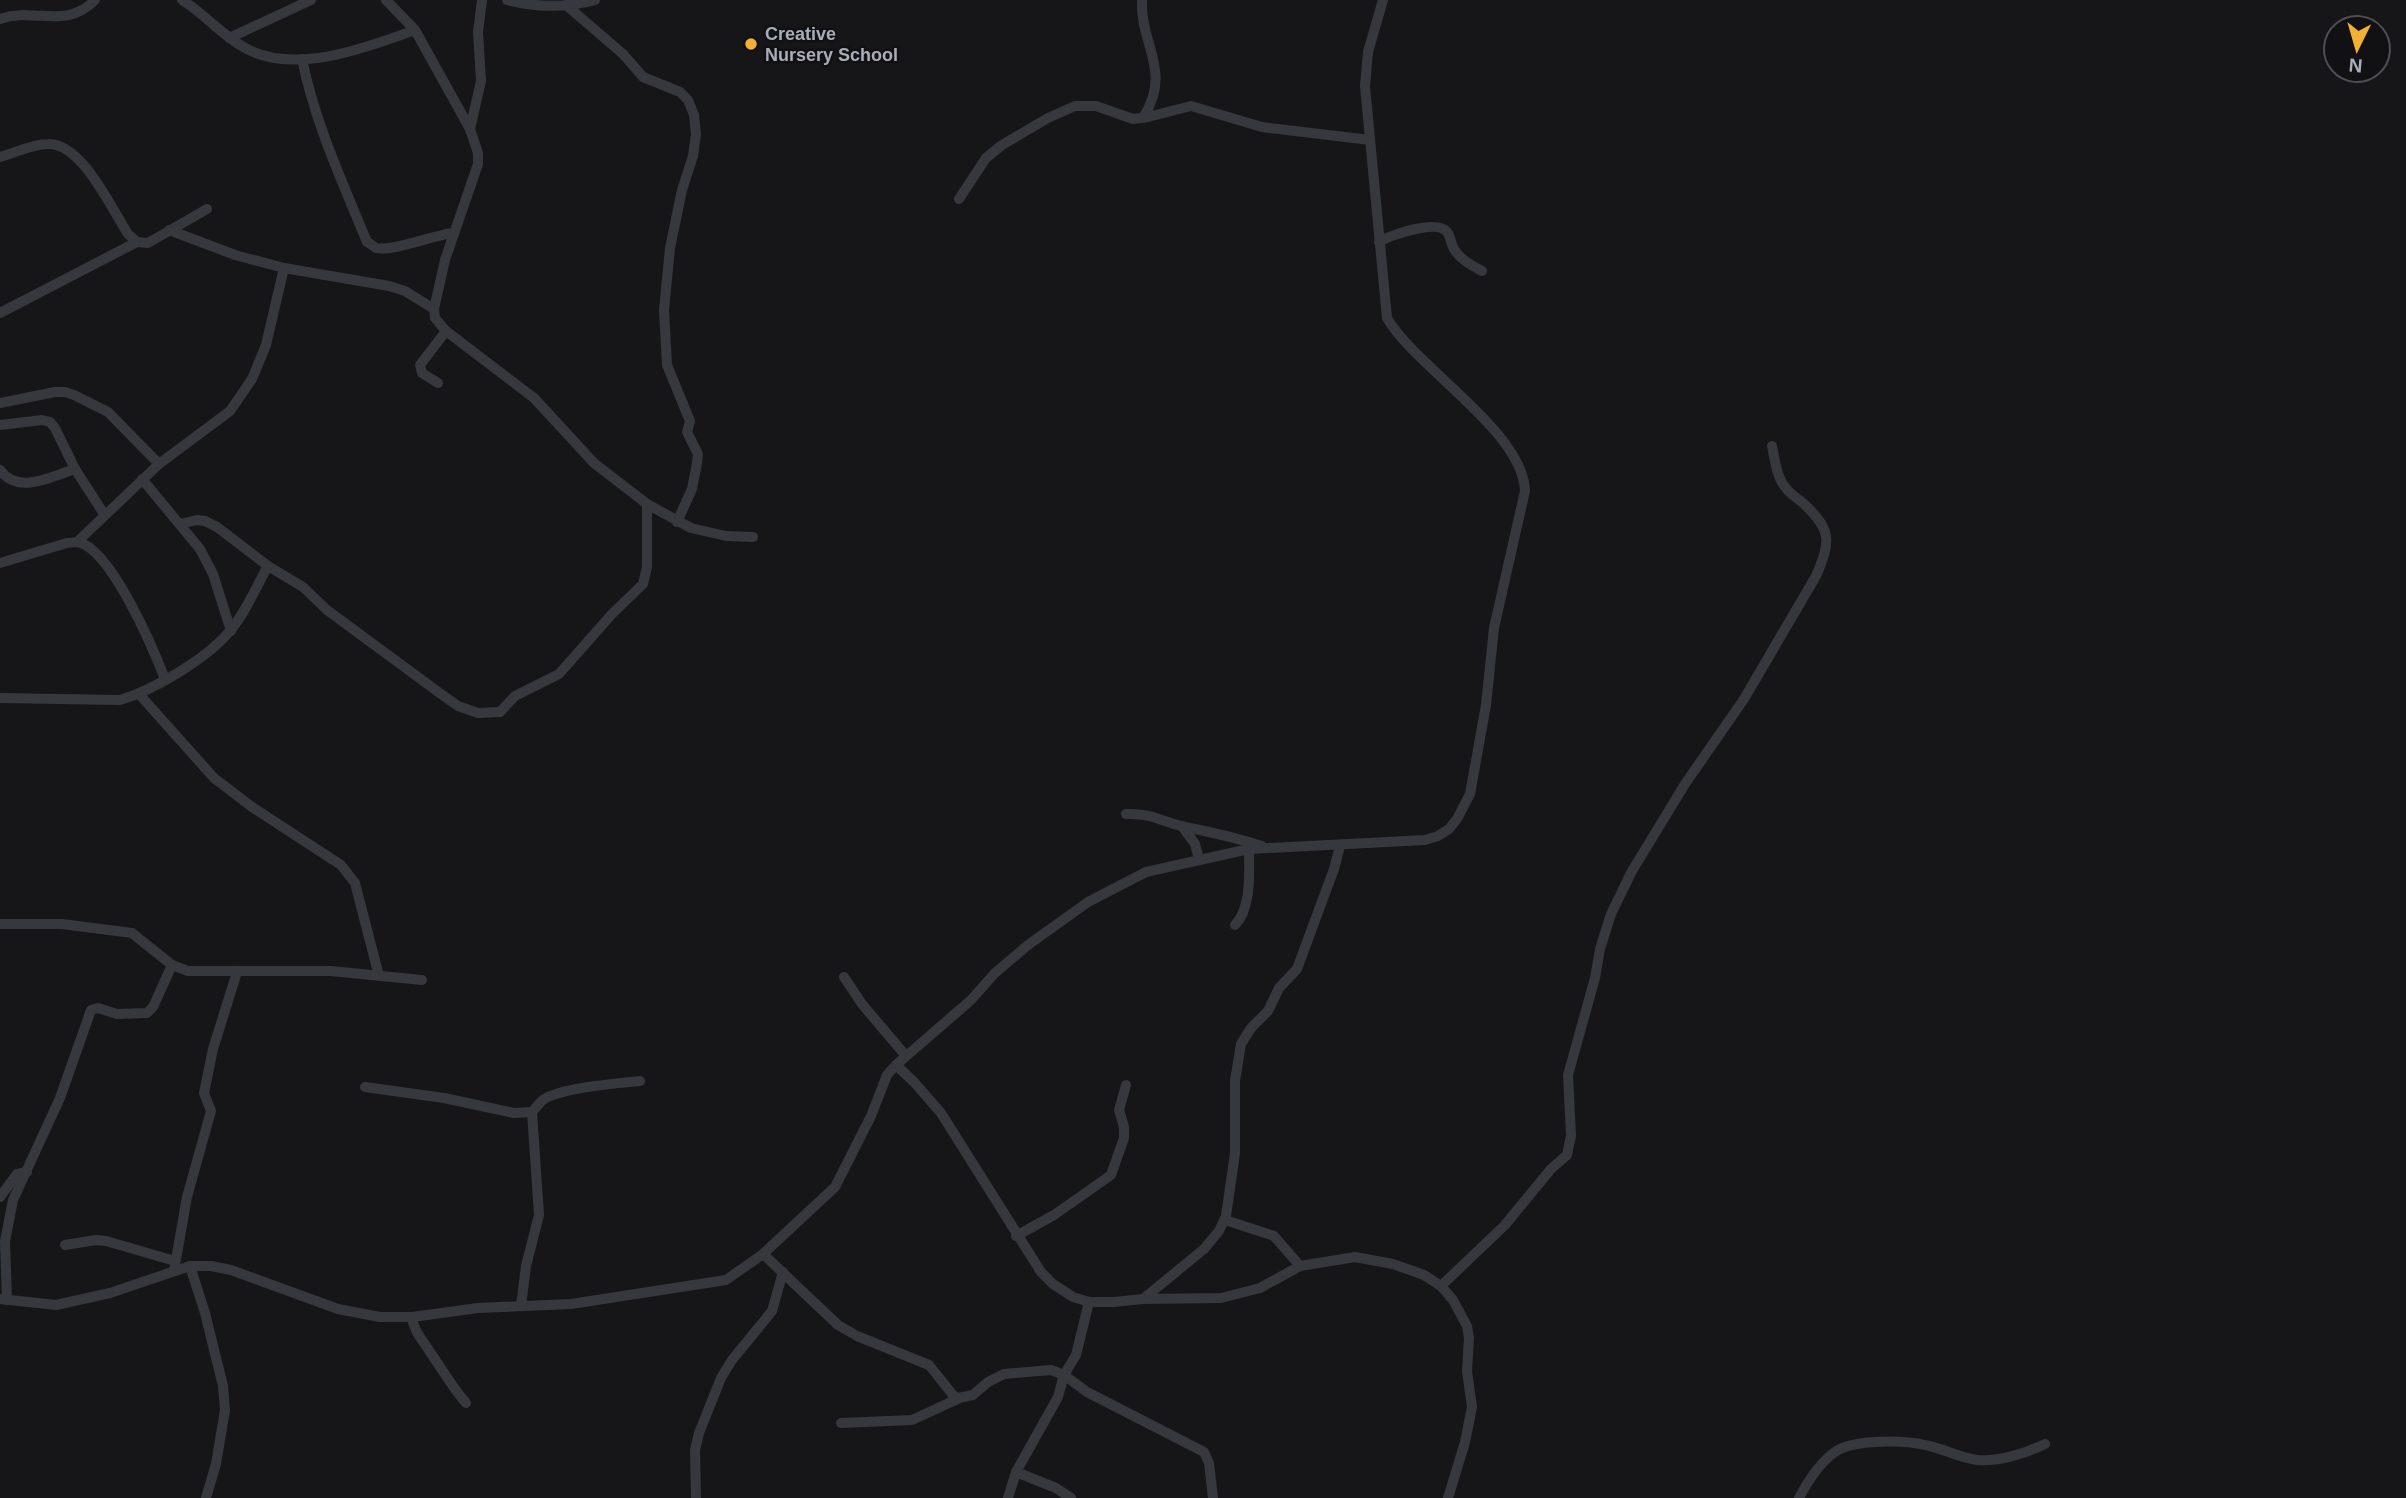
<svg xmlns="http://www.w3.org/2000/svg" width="2406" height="1498" font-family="Arial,sans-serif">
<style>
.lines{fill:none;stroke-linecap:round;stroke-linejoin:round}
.street{stroke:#37383d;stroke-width:10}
.poi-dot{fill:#f2b134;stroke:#111113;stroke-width:2.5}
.labels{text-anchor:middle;stroke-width:5;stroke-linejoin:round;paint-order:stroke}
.poi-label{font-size:18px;font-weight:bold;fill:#a8adb8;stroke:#111113;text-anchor:start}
</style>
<rect width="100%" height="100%" fill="#161618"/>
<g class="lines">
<g class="street">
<path d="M 182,0 C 205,14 222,36 247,49 C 296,75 368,47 415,30"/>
<path d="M 386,0 L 415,30 L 470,129"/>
<path d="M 482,0 L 478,32 L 481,81 L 470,129 L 478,153 L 478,164 L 445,260 L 434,309 L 435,318 L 446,331 L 534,398 L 594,463 L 647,504 L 691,528 L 726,536 L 753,537"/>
<path d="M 507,0 C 535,7 567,8 595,0"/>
<path d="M 1142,0 C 1140,46 1173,70 1143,118"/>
<path d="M 566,5 L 623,54 L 643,77 L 680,92 L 688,100 L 694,115 L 696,134 L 693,156 L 682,190 L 670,248 L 664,310 L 667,365 L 690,421 L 687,432 L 698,454 L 697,463 L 692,489 L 677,522"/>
<path d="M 0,19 C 35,7 66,30 95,0"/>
<path d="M 229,38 L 311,0"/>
<path d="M 302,59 C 315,123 342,181 367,242 C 370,243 374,247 376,248 C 392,252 434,235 453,233"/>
<path d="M 0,157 C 15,153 32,144 48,144 C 82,143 111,208 128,234 L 137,242 L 148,243 L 207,209"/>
<path d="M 959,199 L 986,158 L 1002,145 L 1048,118 L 1075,106 L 1096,106 L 1133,119 L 1148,117 L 1191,106 L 1262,127 L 1370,140"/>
<path d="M 169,230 L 235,255 L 284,268 L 389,286 L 405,291 L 434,309"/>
<path d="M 1379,242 C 1390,235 1437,219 1447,232 C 1450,235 1451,243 1453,247 C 1459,259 1471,265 1482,271"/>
<path d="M 0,313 L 137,242"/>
<path d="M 438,383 L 422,373 L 420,365 L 446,331"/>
<path d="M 0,403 L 55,392 L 65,392 L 74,395 L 108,412 L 159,464"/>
<path d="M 0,425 L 42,420 L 50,422 L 55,428 L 75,469 L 104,514"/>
<path d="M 0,470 C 18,495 50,477 75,469"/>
<path d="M 142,479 L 200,549 L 213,574 L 231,631"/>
<path d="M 180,524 L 197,520 L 205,521 L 217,527 L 268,566 L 303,587 L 327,610 L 441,694 L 458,706 L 478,713 L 500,712 L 515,696 L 559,674 L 612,614 L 643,584 L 647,567 L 647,504"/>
<path d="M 77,542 L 159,464 L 230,411 L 252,379 L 266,345 L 284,268"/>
<path d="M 0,563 L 67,543 C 68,543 76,542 78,542 C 111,549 153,648 165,679"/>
<path d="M 139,694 L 214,778 L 252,807 L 341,865 L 355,883 L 379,976"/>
<path d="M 0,698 L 120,700 C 154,690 206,659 229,632 C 245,614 256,587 268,566"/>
<path d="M 1126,814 C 1152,813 1162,822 1185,827 C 1211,832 1236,838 1262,846"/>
<path d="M 1182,826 L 1195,844 L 1199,859"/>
<path d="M 0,924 L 62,924 L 132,933 L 172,965 L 188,971 L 331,971 L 422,980"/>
<path d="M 1235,925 C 1252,908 1249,871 1249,849"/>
<path d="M 844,977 L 862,1004 L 906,1056"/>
<path d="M 896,1065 L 914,1082 L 941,1113 L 1041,1272 L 1053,1284 L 1073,1297 L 1089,1302 L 1114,1302 L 1143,1299 L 1221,1298 L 1260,1288 L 1300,1266 L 1355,1257 L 1393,1264 L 1424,1275 L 1441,1286 L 1453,1300 L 1467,1326 L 1469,1338 L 1467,1371 L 1472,1407 L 1465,1442 L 1448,1498"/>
<path d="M 365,1087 L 444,1098 L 514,1113 L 532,1112 C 535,1109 539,1103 543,1100 C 559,1088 619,1083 640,1081"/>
<path d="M 0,1197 L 17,1174 L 27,1172"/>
<path d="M 1225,1220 L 1274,1236 L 1300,1266"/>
<path d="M 1016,1236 L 1054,1215 L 1111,1175 L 1124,1138 L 1124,1127 L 1119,1110 L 1126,1085"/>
<path d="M 65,1245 L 96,1240 L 106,1241 L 175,1261"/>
<path d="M 763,1254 L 838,1325 L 857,1336 L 929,1365 L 953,1395 L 958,1398 L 973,1395 L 988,1382 L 1004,1374 L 1051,1370 L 1064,1375 L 1087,1392 L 1204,1452 L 1209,1463 L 1213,1498"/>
<path d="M 190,1266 L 205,1313 L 223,1386 L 225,1410 L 216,1464 L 206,1498"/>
<path d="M 174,1271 L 187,1197 L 211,1111 L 204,1093 L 213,1049 L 237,972"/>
<path d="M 1441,1286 L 1505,1225 L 1551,1169 L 1567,1155 L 1571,1136 L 1568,1075 L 1595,978 L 1600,949 L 1611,914 L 1632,871 L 1685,784 L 1744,699 L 1816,576 C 1831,541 1832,530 1803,503 C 1797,498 1790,494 1786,488 C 1776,477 1775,459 1772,446"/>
<path d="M 0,1299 L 56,1305 L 110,1293 L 190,1266 L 211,1266 L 231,1270 L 338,1309 L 380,1317 L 412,1317 L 478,1308 L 571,1304 L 726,1280 L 763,1254 L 835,1187 L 871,1116 L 887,1075 L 896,1065 L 971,1000 L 995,973 L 1028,945 L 1088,902 L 1146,872 L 1249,849 L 1425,840 L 1438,836 L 1449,829 L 1457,819 L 1470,794 L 1486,705 L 1494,628 L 1525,491 C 1523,431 1416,368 1387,318 L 1365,86 L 1368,52 L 1383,0"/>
<path d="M 1143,1299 L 1204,1249 L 1219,1231 L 1226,1216 L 1235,1153 L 1235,1081 L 1241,1044 L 1251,1028 L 1268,1011 L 1279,988 L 1297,969 L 1334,869 L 1340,846"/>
<path d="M 7,1300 L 5,1241 L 13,1200 L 60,1098 L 91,1010 L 98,1008 L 117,1014 L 147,1013 L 153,1007 L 172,965"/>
<path d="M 521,1306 L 526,1266 L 539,1215 L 532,1112"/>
<path d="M 412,1317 C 414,1332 422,1339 430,1352 C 442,1369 452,1387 466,1403"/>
<path d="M 841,1423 L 912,1420 L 960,1398"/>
<path d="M 1016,1472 L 1056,1488 L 1071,1498"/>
<path d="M 696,1498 L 695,1450 L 699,1433 L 721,1378 L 732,1360 L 772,1311 L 783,1272"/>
<path d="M 1008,1498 L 1016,1472 L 1058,1397 L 1064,1375 L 1076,1355 L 1089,1302"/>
<path d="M 1799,1498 C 1808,1481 1819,1463 1835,1452 C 1853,1439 1904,1440 1925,1445 C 1943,1448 1959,1458 1977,1460 C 1999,1462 2026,1453 2045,1444"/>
</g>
</g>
<circle class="poi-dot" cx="751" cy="44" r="7"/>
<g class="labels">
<g class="poi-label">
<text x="765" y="40">Creative<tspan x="765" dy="21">Nursery School</tspan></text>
</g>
</g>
<g transform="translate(2357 49) rotate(185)"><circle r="33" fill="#111113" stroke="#4d4f55" stroke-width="2"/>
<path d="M0-5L12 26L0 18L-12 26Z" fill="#f2b134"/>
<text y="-10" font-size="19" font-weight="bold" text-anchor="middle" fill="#a8adb8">N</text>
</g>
</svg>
